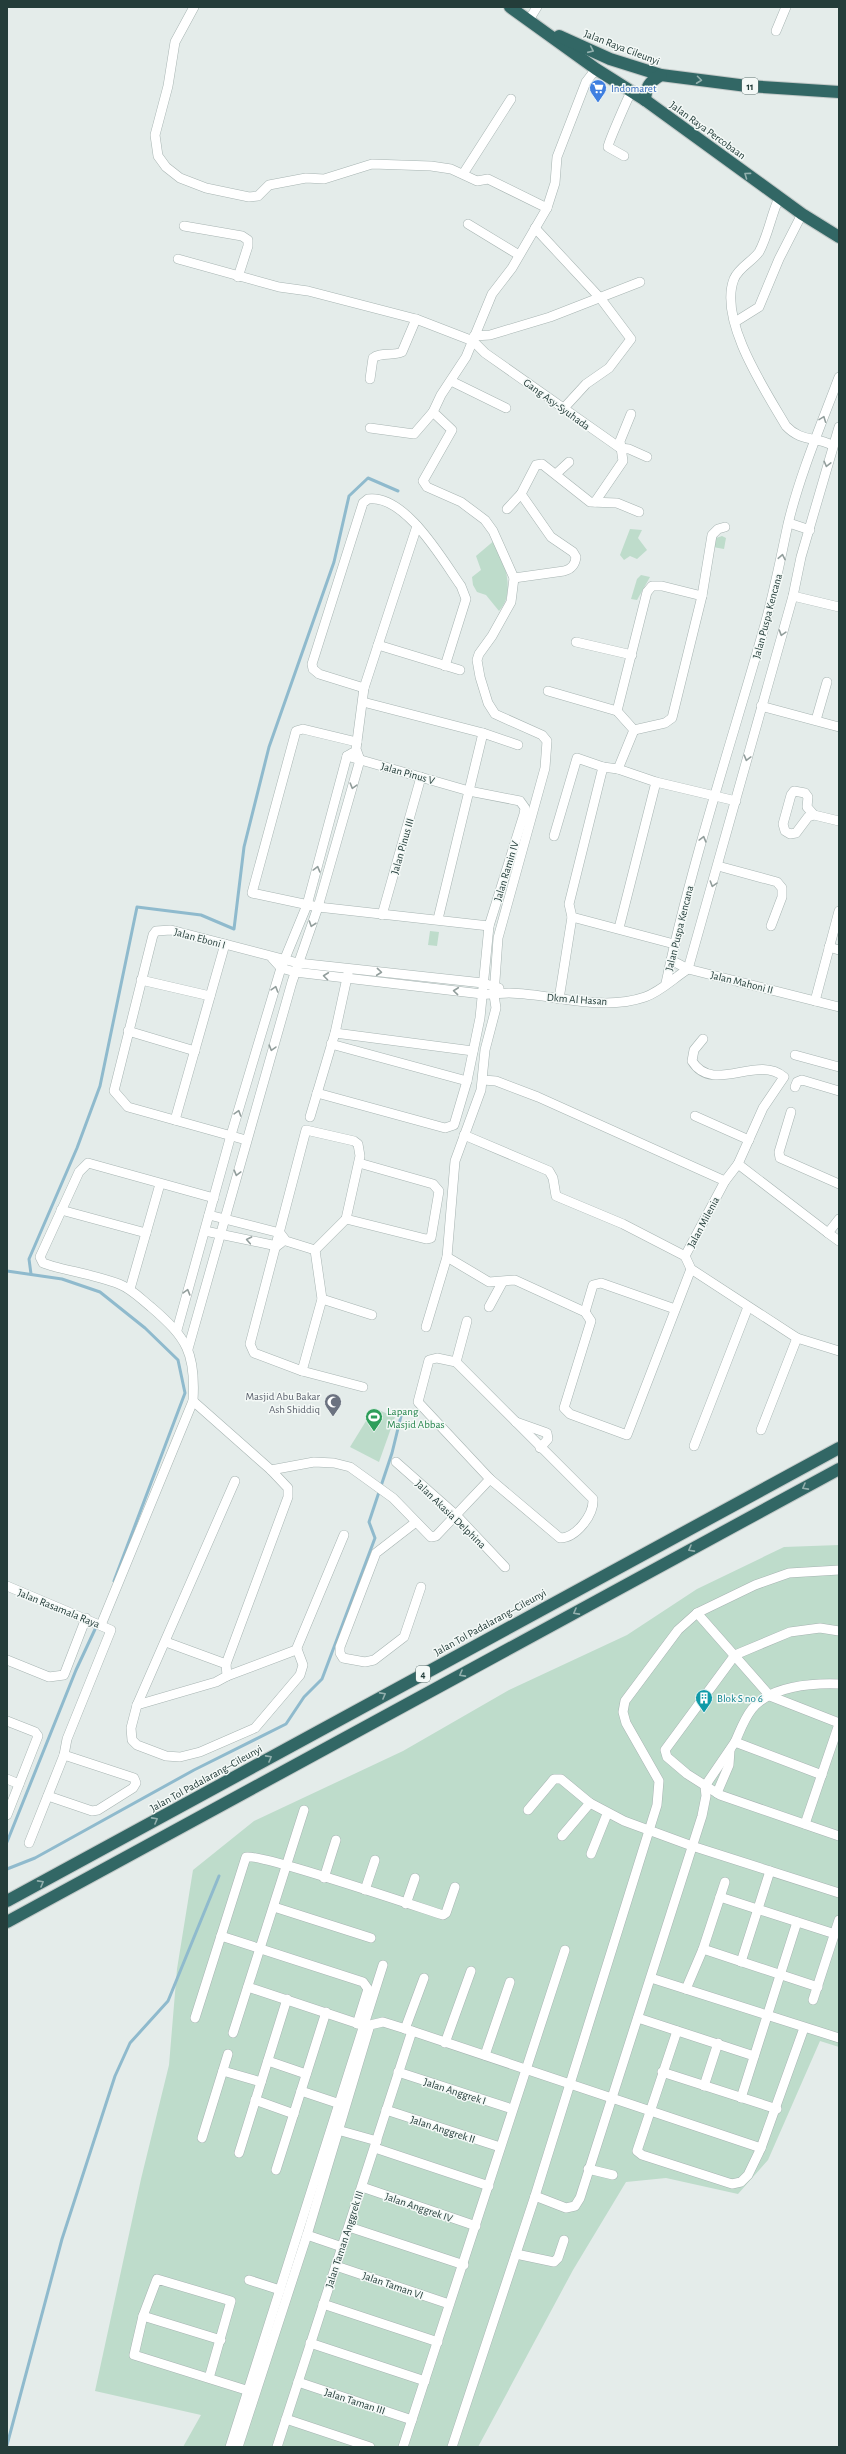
<svg xmlns="http://www.w3.org/2000/svg" width="846" height="2454" font-family="'Alegreya Sans',sans-serif">
<style>
.green{fill:#bedccb}
.lines{fill:none;stroke-linecap:round;stroke-linejoin:round}
.stream{stroke:#8fbacd;stroke-width:3}
.street-casing{stroke:#a7b4b2;stroke-width:10}
.highway-casing{stroke:#c2c9c8;stroke-width:14}
.street{stroke:#fff;stroke-width:9}
.highway{stroke:#326765;stroke-width:12}
.oneway{stroke:#93b0ae}
.oneway2{stroke:#929e9c}
.labels{text-anchor:middle;stroke-width:3;stroke-linejoin:round;paint-order:stroke}
.shield{fill:#f4f9f7;stroke:#627573;stroke-width:1}
.shield-label{font-size:10px;font-weight:bold;fill:#243d3a}
.street-label{font-size:11px;fill:#243d3a;stroke:#f4f9f7}
.shop-label{font-size:11px;fill:#366cbe;stroke:#f4f9f7;text-anchor:start}
.worship-label{font-size:11px;fill:#5b616d;stroke:#f4f9f7;text-anchor:end}
.leisure-label{font-size:11px;fill:#27864d;stroke:#f4f9f7;text-anchor:start}
.culture-label{font-size:11px;fill:#0d838f;stroke:#f4f9f7;text-anchor:start}
</style>
<rect width="100%" height="100%" fill="#e4ecea"/>
<g class="green">
<path d="M 630,529 L 642,530 L 638,538 L 647,550 L 637,559 L 630,556 L 624,560 L 620,555 Z"/>
<path d="M 722,536 L 726,538 L 724,549 L 713,547 L 713,539 Z"/>
<path d="M 496,539 C 503,561 517,592 499,611 L 486,595 L 477,592 L 473,585 L 472,577 L 481,570 L 476,556 Z"/>
<path d="M 641,575 L 650,577 L 637,600 L 631,599 L 637,579 Z"/>
<path d="M 430,931 L 439,932 L 437,946 L 428,945 Z"/>
<path d="M 374,1408 L 395,1417 L 379,1462 L 350,1447 Z"/>
<path d="M 839,1545 L 839,2047 L 820,2041 L 768,2160 L 738,2194 L 666,2178 L 626,2182 L 573,2270 L 478,2447 L 183,2447 L 201,2415 L 95,2391 L 141,2179 L 169,2065 L 177,1969 L 193,1870 L 254,1821 L 403,1751 L 509,1690 L 627,1635 L 697,1589 L 784,1547 Z"/>
</g>
<g class="lines">
<g class="stream">
<path d="M 7,1271 L 62,1279 L 100,1292 L 145,1328 L 178,1360 L 185,1393 L 114,1581"/>
<path d="M 31,1274 L 29,1259 L 77,1148 L 100,1086 L 137,907 L 201,915 L 234,929 L 244,847 L 269,747 L 334,562 L 349,496 L 368,478 L 398,491"/>
<path d="M 7,1842 L 76,1670 L 97,1625"/>
<path d="M 7,1869 L 35,1858 L 194,1770 L 286,1724 L 304,1697 L 322,1679 L 375,1538 L 369,1522 L 392,1453 L 402,1412"/>
<path d="M 7,2445 L 62,2239 L 115,2076 L 130,2043 L 168,2001 L 219,1876"/>
</g>
<g class="street-casing">
<g id="street">
<path d="M 194,7 L 175,42 L 168,86 L 155,135 L 158,156 L 166,167 L 180,178 L 206,188 L 249,197 L 258,196 L 269,185 L 306,178 L 324,179 L 372,164 L 431,166 L 451,169 L 477,181 L 488,179 L 547,208"/>
<path d="M 529,20 L 537,7"/>
<path d="M 776,31 L 786,7"/>
<path d="M 624,156 L 608,147 C 608,143 627,100 631,92"/>
<path d="M 463,174 L 511,99"/>
<path d="M 779,198 C 771,215 768,236 759,252 C 752,262 739,267 734,279 C 718,320 765,390 786,426 C 801,442 814,436 832,445"/>
<path d="M 468,224 L 519,255"/>
<path d="M 184,226 L 242,236 L 248,240 L 248,246 L 238,277"/>
<path d="M 535,228 L 601,299 L 631,339 L 609,368 L 586,384 L 564,408"/>
<path d="M 178,259 L 279,287 L 308,291 L 416,319 L 473,341 L 485,353 L 620,448 L 629,449 L 647,457"/>
<path d="M 735,322 L 759,307 L 779,259 L 802,214"/>
<path d="M 474,336 L 490,335 L 550,317 L 640,282"/>
<path d="M 370,379 L 373,358 C 380,352 393,356 402,352 L 416,319"/>
<path d="M 451,381 L 506,408"/>
<path d="M 370,428 L 414,434 L 433,412"/>
<path d="M 556,474 L 569,462"/>
<path d="M 595,502 L 623,461 L 620,441 L 631,414"/>
<path d="M 507,509 L 521,494"/>
<path d="M 789,523 L 810,530"/>
<path d="M 514,578 L 564,571 C 572,569 575,565 576,557 L 573,552 L 551,537 L 521,494 L 536,465 L 542,464 L 590,502 L 617,503 L 639,512"/>
<path d="M 793,596 L 839,607"/>
<path d="M 576,642 L 632,655"/>
<path d="M 378,645 L 460,670"/>
<path d="M 364,688 L 319,674 L 313,669 L 312,664 L 363,503 L 368,499 C 405,494 442,559 461,586 L 466,599 L 445,666"/>
<path d="M 548,691 L 617,711"/>
<path d="M 363,702 L 483,733 L 518,745"/>
<path d="M 761,706 L 839,727"/>
<path d="M 816,720 L 827,682"/>
<path d="M 634,730 L 665,723 L 672,718 L 702,596 L 712,535 L 718,529 L 725,527"/>
<path d="M 357,742 L 303,729 L 296,731 L 252,893 L 318,907 L 489,926"/>
<path d="M 618,769 L 656,782 L 736,801"/>
<path d="M 814,815 L 807,807 L 808,797 L 805,793 L 794,791 L 791,795 L 783,824 L 785,831 L 790,834 L 796,833 L 808,817 L 814,815 L 839,821"/>
<path d="M 554,836 L 577,758 L 603,767"/>
<path d="M 718,866 L 777,882 L 782,888 L 782,897 L 771,926"/>
<path d="M 382,915 L 421,777"/>
<path d="M 438,919 L 483,733"/>
<path d="M 619,928 L 656,782"/>
<path d="M 674,944 L 572,917 L 569,904 L 603,767 L 618,769 L 634,730 L 617,711 L 647,592 L 652,586 L 662,586 L 702,596"/>
<path d="M 829,947 L 839,950"/>
<path d="M 272,958 L 281,968 L 295,972 L 482,994 C 491,995 500,993 509,993 C 554,994 601,1012 645,997 C 660,992 674,978 688,969 L 793,596 L 801,557 L 839,427"/>
<path d="M 671,960 L 688,969 L 839,1007"/>
<path d="M 141,980 L 210,996"/>
<path d="M 666,983 C 691,865 729,750 762,635 C 773,598 780,561 788,524 C 800,474 821,425 839,377"/>
<path d="M 559,999 L 572,917"/>
<path d="M 815,1001 L 839,911"/>
<path d="M 128,1031 L 195,1051"/>
<path d="M 335,1033 L 473,1051"/>
<path d="M 703,1039 L 694,1050 L 692,1061 C 713,1095 757,1054 784,1077 L 763,1108 L 738,1164"/>
<path d="M 331,1044 L 467,1081"/>
<path d="M 795,1055 L 839,1067"/>
<path d="M 483,1080 L 496,1081 L 538,1097 L 725,1181"/>
<path d="M 795,1087 L 797,1082 L 802,1080 L 839,1091"/>
<path d="M 317,1093 L 445,1128 L 454,1125 L 467,1081 L 480,1018 L 489,926 L 524,814 L 525,808 L 520,801 L 469,791 L 347,756"/>
<path d="M 791,1112 L 779,1152 L 780,1158 L 839,1184"/>
<path d="M 695,1116 L 749,1140"/>
<path d="M 310,1117 L 335,1033 L 348,973"/>
<path d="M 175,1120 L 225,944"/>
<path d="M 464,1135 L 549,1171 L 553,1178 L 556,1196 L 623,1224 L 685,1256"/>
<path d="M 246,1140 L 128,1107 L 114,1091 L 153,935 L 156,931 L 171,930 L 298,963 L 483,983 L 499,988"/>
<path d="M 61,1210 L 146,1233"/>
<path d="M 209,1215 L 280,1233 L 286,1241 L 315,1250"/>
<path d="M 839,1219 L 828,1233 L 738,1164 L 725,1181 L 685,1256 L 691,1269 L 797,1338 L 839,1351"/>
<path d="M 205,1231 L 277,1246 L 281,1243"/>
<path d="M 828,1233 L 839,1241"/>
<path d="M 315,1250 L 322,1299 L 302,1371 L 254,1353 L 250,1344 L 306,1130 L 354,1141 L 358,1144 L 360,1156 L 346,1219"/>
<path d="M 315,1250 L 346,1219 L 426,1239 L 431,1238 L 439,1191 L 433,1184 L 359,1163"/>
<path d="M 447,1257 L 489,1282 L 515,1280 L 585,1312 L 591,1321 L 564,1408 L 570,1414 L 627,1435 L 691,1269"/>
<path d="M 130,1289 L 160,1184"/>
<path d="M 322,1299 L 372,1315"/>
<path d="M 489,1307 L 502,1283"/>
<path d="M 585,1312 L 593,1285 L 601,1283 L 675,1309"/>
<path d="M 426,1327 L 447,1257 L 455,1161 L 481,1090 L 485,1050 L 496,1008 L 494,995 L 498,938 L 545,768 L 547,741 L 542,735 L 495,714 L 488,703 L 480,677 L 477,660 L 479,654 L 492,636 L 511,602 L 514,578 L 493,531 L 485,520 L 461,502 L 427,487 L 423,481 L 452,430 L 433,412 L 441,395 L 466,357 L 492,294 L 512,268 L 547,208 L 555,183 L 557,157 L 586,82 L 596,69"/>
<path d="M 177,1330 L 231,1135 L 281,968 L 307,905 L 347,756 L 352,753"/>
<path d="M 188,1349 L 292,982 L 318,907 L 360,760 L 356,749 L 364,688 L 417,526"/>
<path d="M 456,1362 L 437,1358 L 429,1360 L 418,1402 L 490,1479"/>
<path d="M 302,1371 L 363,1387"/>
<path d="M 516,1422 L 547,1433 L 548,1439 L 540,1448"/>
<path d="M 761,1430 L 797,1338"/>
<path d="M 694,1446 L 748,1307"/>
<path d="M 396,1462 L 456,1515 L 505,1567"/>
<path d="M 271,1470 L 314,1462 L 334,1463 L 350,1467 L 393,1498 L 431,1537 L 436,1536 L 490,1479 L 560,1538 C 576,1538 594,1515 593,1499 L 456,1362 L 467,1321"/>
<path d="M 235,1481 L 137,1705 L 131,1728 L 132,1740 L 137,1745 L 166,1756 L 180,1757 L 200,1752 L 255,1728 L 300,1675 L 303,1665 L 297,1649"/>
<path d="M 416,1522 L 376,1553 L 340,1647 L 340,1653 L 343,1658 L 365,1662 L 374,1660 L 404,1637 L 421,1587"/>
<path d="M 7,1586 L 111,1630 L 67,1739 L 64,1755 L 128,1776 L 134,1778 L 136,1783 L 133,1788 L 98,1810 L 92,1811 L 48,1796"/>
<path d="M 697,1613 L 770,1696 L 839,1723"/>
<path d="M 101,1625 L 193,1401 C 196,1353 187,1338 151,1307 C 141,1299 132,1289 119,1284 C 98,1276 74,1272 52,1266 L 43,1263 L 40,1257 L 79,1172 L 88,1163 L 214,1198"/>
<path d="M 839,1631 L 820,1628 L 790,1632 L 735,1655 L 665,1750 L 667,1757 L 687,1774 L 720,1795 L 839,1836"/>
<path d="M 166,1642 L 226,1664"/>
<path d="M 7,1660 L 49,1677 L 64,1675 L 86,1618"/>
<path d="M 227,1676 L 296,1650 L 344,1535"/>
<path d="M 137,1705 L 216,1682 L 227,1676 L 226,1664 L 288,1497 L 288,1488 L 271,1470 L 193,1401"/>
<path d="M 7,1721 L 35,1732 L 38,1736 L 7,1815"/>
<path d="M 822,1775 L 735,1742 C 740,1731 744,1719 752,1709 C 770,1686 812,1683 839,1684"/>
<path d="M 7,1779 L 19,1784"/>
<path d="M 717,1793 L 729,1765 L 730,1750"/>
<path d="M 528,1810 L 554,1779 L 561,1779 L 590,1803 L 624,1821 L 692,1846 L 839,1893"/>
<path d="M 805,1824 L 839,1724"/>
<path d="M 562,1836 L 590,1803"/>
<path d="M 29,1843 L 64,1755"/>
<path d="M 591,1854 L 607,1814"/>
<path d="M 324,1878 L 336,1840"/>
<path d="M 365,1890 L 375,1860"/>
<path d="M 720,1897 L 835,1934"/>
<path d="M 406,1904 L 415,1878"/>
<path d="M 274,1907 L 371,1938"/>
<path d="M 221,1936 L 363,1982 L 368,1989 L 357,2024"/>
<path d="M 703,1949 L 818,1987"/>
<path d="M 741,1962 L 770,1871"/>
<path d="M 651,1978 L 839,2038"/>
<path d="M 248,1987 L 362,2025"/>
<path d="M 686,1989 L 703,1949 L 725,1882"/>
<path d="M 813,2000 L 839,1920"/>
<path d="M 195,2018 L 246,1857 C 259,1853 418,1907 443,1915 L 446,1913 L 455,1887"/>
<path d="M 638,2018 L 754,2056"/>
<path d="M 405,2029 L 424,1978"/>
<path d="M 677,2031 L 637,2151 L 642,2155 L 732,2184 L 741,2182 L 748,2175 L 761,2148 L 804,2028"/>
<path d="M 233,2033 L 304,1810"/>
<path d="M 445,2043 L 471,1971"/>
<path d="M 485,2055 L 510,1982"/>
<path d="M 268,2061 L 306,2074"/>
<path d="M 223,2071 L 261,2082"/>
<path d="M 398,2072 L 512,2109"/>
<path d="M 662,2072 L 777,2109"/>
<path d="M 704,2086 L 718,2043"/>
<path d="M 301,2091 L 343,2105"/>
<path d="M 741,2098 L 797,1922"/>
<path d="M 255,2100 L 294,2114"/>
<path d="M 386,2110 L 500,2147"/>
<path d="M 334,2129 L 377,2141"/>
<path d="M 202,2138 L 228,2054"/>
<path d="M 375,2148 L 489,2186"/>
<path d="M 239,2153 L 287,1999"/>
<path d="M 588,2169 L 613,2175"/>
<path d="M 276,2170 L 326,2012"/>
<path d="M 362,2187 L 476,2226"/>
<path d="M 535,2196 L 566,2208 L 575,2206 L 580,2198 L 702,1816 L 706,1796 L 705,1786 L 735,1742"/>
<path d="M 349,2227 L 464,2265"/>
<path d="M 307,2235 L 342,2247"/>
<path d="M 516,2254 L 554,2262 L 558,2258 L 564,2240"/>
<path d="M 336,2266 L 449,2304"/>
<path d="M 249,2280 L 280,2290"/>
<path d="M 323,2304 L 438,2342"/>
<path d="M 143,2316 L 221,2340"/>
<path d="M 310,2343 L 425,2381"/>
<path d="M 209,2378 L 231,2301 L 157,2279 L 143,2316 L 134,2355 L 246,2390"/>
<path d="M 298,2382 L 412,2420"/>
<path d="M 286,2419 L 370,2447"/>
<path d="M 230,2447 L 383,1965"/>
<path d="M 238,2447 L 307,2235 L 370,2025 L 383,2022 L 412,2031 L 761,2148"/>
<path d="M 277,2447 L 412,2031"/>
<path d="M 403,2447 L 565,1950"/>
<path d="M 452,2447 L 535,2196 L 657,1805 L 659,1781 L 626,1723 L 623,1712 L 625,1701 L 678,1630 L 697,1613 L 755,1585 L 789,1573 L 839,1570"/>
</g>
</g>
<g class="highway-casing">
<g id="highway">
<path d="M 510,7 L 596,69 L 645,100 L 802,214 L 839,237"/>
<path d="M 559,36 L 610,59 L 661,75 L 747,86 L 839,92"/>
<path d="M 645,100 C 646,87 649,82 661,75"/>
<path d="M 7,1901 L 839,1448"/>
<path d="M 7,1922 L 839,1469"/>
</g>
</g>
<use href="#street" class="street"/>
<use href="#highway" class="highway"/>
</g>
<defs><path id="oneway-chevron" d="M-2-3.5L2.5 0L-2 3.5" fill="none" stroke-width="1.6" stroke-linecap="round" stroke-linejoin="round"/></defs>
<g class="oneway">
<use href="#oneway-chevron" transform="translate(591 50) rotate(24)"/>
<use href="#oneway-chevron" transform="translate(699 80) rotate(7)"/>
<use href="#oneway-chevron" transform="translate(747 175) rotate(-144)"/>
<use href="#oneway-chevron" transform="translate(805 1487) rotate(151)"/>
<use href="#oneway-chevron" transform="translate(691 1549) rotate(151)"/>
<use href="#oneway-chevron" transform="translate(576 1612) rotate(151)"/>
<use href="#oneway-chevron" transform="translate(462 1674) rotate(151)"/>
<use href="#oneway-chevron" transform="translate(383 1695) rotate(-29)"/>
<use href="#oneway-chevron" transform="translate(269 1758) rotate(-29)"/>
<use href="#oneway-chevron" transform="translate(155 1820) rotate(-29)"/>
<use href="#oneway-chevron" transform="translate(41 1883) rotate(-29)"/>
</g>
<g class="oneway2">
<use href="#oneway-chevron" transform="translate(823 419) rotate(-69)"/>
<use href="#oneway-chevron" transform="translate(827 464) rotate(104)"/>
<use href="#oneway-chevron" transform="translate(782 557) rotate(-79)"/>
<use href="#oneway-chevron" transform="translate(782 633) rotate(107)"/>
<use href="#oneway-chevron" transform="translate(747 758) rotate(105)"/>
<use href="#oneway-chevron" transform="translate(353 786) rotate(106)"/>
<use href="#oneway-chevron" transform="translate(703 839) rotate(-75)"/>
<use href="#oneway-chevron" transform="translate(317 869) rotate(-75)"/>
<use href="#oneway-chevron" transform="translate(713 884) rotate(107)"/>
<use href="#oneway-chevron" transform="translate(312 924) rotate(109)"/>
<use href="#oneway-chevron" transform="translate(379 972) rotate(6)"/>
<use href="#oneway-chevron" transform="translate(326 976) rotate(-173)"/>
<use href="#oneway-chevron" transform="translate(275 989) rotate(-73)"/>
<use href="#oneway-chevron" transform="translate(456 991) rotate(-174)"/>
<use href="#oneway-chevron" transform="translate(272 1048) rotate(106)"/>
<use href="#oneway-chevron" transform="translate(238 1113) rotate(-73)"/>
<use href="#oneway-chevron" transform="translate(237 1173) rotate(105)"/>
<use href="#oneway-chevron" transform="translate(249 1240) rotate(-169)"/>
<use href="#oneway-chevron" transform="translate(187 1292) rotate(-74)"/>
</g>
<defs>
<g id="supermarket-pin" transform="scale(0.9)"><path d="M0 17L-7.5 6A9.5 9.5 0 1 1 7.5 6Z" fill="#3f7fe0" stroke="#f4f9f7"/><path d="M-6-5.5h2.5l.6 2H6L4.5 2H-2.5L-4.4-4H-6ZM-1.5 3.2a1.3 1.3 0 1 0 .1 0ZM3 3.2a1.3 1.3 0 1 0 .1 0Z" fill="#fff"/></g>
<g id="mosque-pin" transform="scale(0.9)"><path d="M0 17L-7.5 6A9.5 9.5 0 1 1 7.5 6Z" fill="#6b7280" stroke="#f4f9f7"/><path d="M3.5-4.9A6 6 0 1 0 3.5 4.9A5 5 0 1 1 3.5-4.9Z" fill="#fff"/></g>
<g id="stadium-pin" transform="scale(0.9)"><path d="M0 17L-7.5 6A9.5 9.5 0 1 1 7.5 6Z" fill="#2e9e5b" stroke="#f4f9f7"/><path d="M0-5a6.5 5 0 1 0 0 10a6.5 5 0 1 0 0-10ZM-3.5-1.8h7v3.6h-7Z" fill="#fff"/></g>
<g id="building-pin" transform="scale(0.9)"><path d="M0 17L-7.5 6A9.5 9.5 0 1 1 7.5 6Z" fill="#0f9aa8" stroke="#f4f9f7"/><path d="M-4-6H4V6H1V3H-1V6H-4ZM-2.5-4.3h1.7v1.8h-1.7ZM.8-4.3h1.7v1.8H.8ZM-2.5-1h1.7V.8h-1.7ZM.8-1h1.7V.8H.8Z" fill="#fff"/></g>
</defs>
<g fill-rule="evenodd">
<use href="#supermarket-pin" x="598" y="88"/>
<use href="#mosque-pin" x="333" y="1402"/>
<use href="#stadium-pin" x="374" y="1417"/>
<use href="#building-pin" x="704" y="1698"/>
</g>
<g class="labels">
<g class="shield">
<rect x="742" y="78" width="16" height="16" rx="3"/>
<rect x="416" y="1666" width="14" height="16" rx="3"/>
</g>
<g class="shield-label">
<text x="750" y="90">11</text>
<text x="423" y="1678">4</text>
</g>
<g class="street-label">
<text transform="translate(622 47) rotate(21)" y="4">Jalan Raya Cileunyi</text>
<text transform="translate(708 130) rotate(36)" y="4">Jalan Raya Percobaan</text>
<text transform="translate(557 404) rotate(36)" y="4">Gang Asy-Syuhada</text>
<text transform="translate(767 616) rotate(-75)" y="4">Jalan Puspa Kencana</text>
<text transform="translate(408 773) rotate(16)" y="4">Jalan Pinus V</text>
<text transform="translate(402 846) rotate(-74)" y="4">Jalan Pinus III</text>
<text transform="translate(506 871) rotate(-73)" y="4">Jalan Ramin IV</text>
<text transform="translate(679 928) rotate(-76)" y="4">Jalan Puspa Kencana</text>
<text transform="translate(200 938) rotate(15)" y="4">Jalan Eboni I</text>
<text transform="translate(742 982) rotate(14)" y="4">Jalan Mahoni II</text>
<text transform="translate(577 999) rotate(4)" y="4">Dkm Al Hasan</text>
<text transform="translate(703 1222) rotate(-62)" y="4">Jalan Milenia</text>
<text transform="translate(451 1514) rotate(44)" y="4">Jalan Akasia Delphina</text>
<text transform="translate(59 1608) rotate(22)" y="4">Jalan Rasamala Raya</text>
<text transform="translate(490 1622) rotate(-29)" y="4">Jalan Tol Padalarang–Cileunyi</text>
<text transform="translate(206 1778) rotate(-29)" y="4">Jalan Tol Padalarang–Cileunyi</text>
<text transform="translate(455 2091) rotate(18)" y="4">Jalan Anggrek I</text>
<text transform="translate(443 2129) rotate(18)" y="4">Jalan Anggrek II</text>
<text transform="translate(419 2207) rotate(19)" y="4">Jalan Anggrek IV</text>
<text transform="translate(344 2239) rotate(-72)" y="4">Jalan Taman Anggrek III</text>
<text transform="translate(393 2285) rotate(19)" y="4">Jalan Taman VI</text>
<text transform="translate(355 2401) rotate(18)" y="4">Jalan Taman III</text>
</g>
<g class="shop-label">
<text x="611" y="92">Indomaret</text>
</g>
<g class="worship-label">
<text x="320" y="1400">Masjid Abu Bakar<tspan x="320" dy="13">Ash Shiddiq</tspan></text>
</g>
<g class="leisure-label">
<text x="387" y="1415">Lapang<tspan x="387" dy="13">Masjid Abbas</tspan></text>
</g>
<g class="culture-label">
<text x="717" y="1702">Blok S no 6</text>
</g>
</g>
<rect width="846" height="2454" fill="none" stroke="#243d3a" stroke-width="16"/>
</svg>
